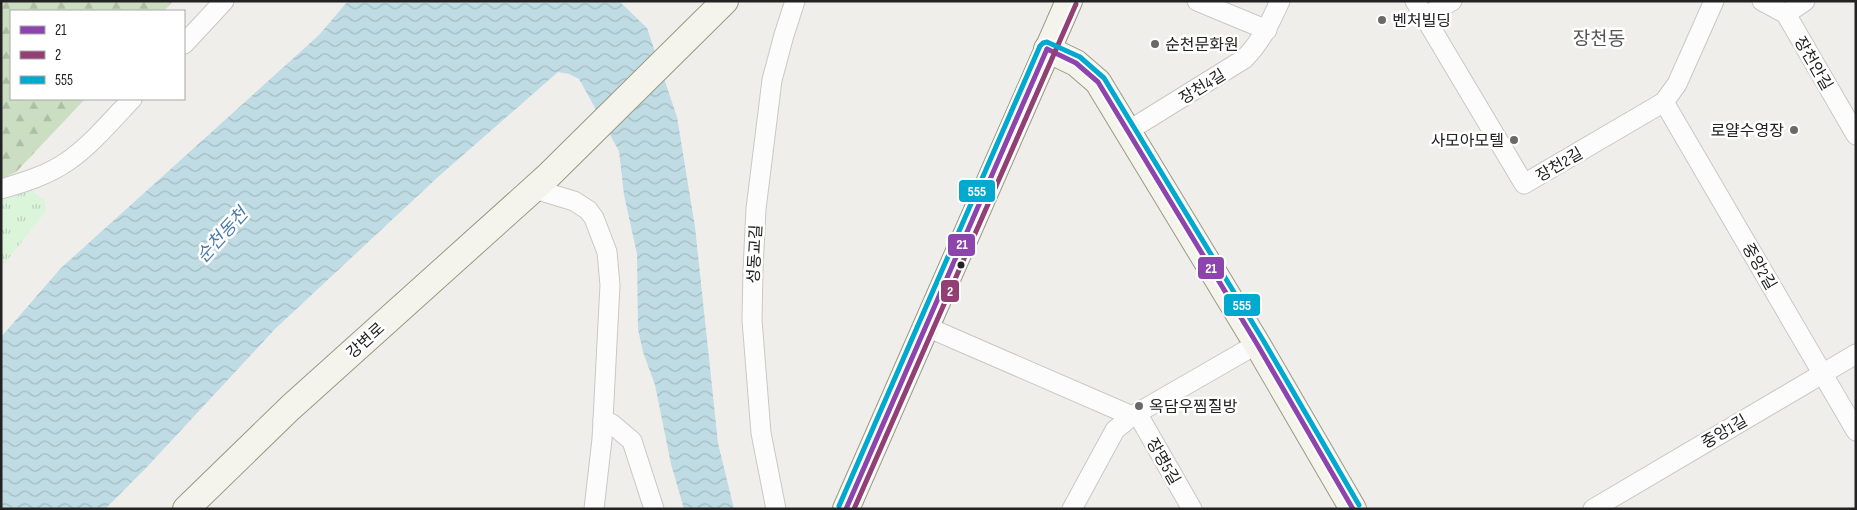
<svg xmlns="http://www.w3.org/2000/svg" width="1857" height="510" font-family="'Sofia Sans Condensed','Noto Sans KR',sans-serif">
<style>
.forest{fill:url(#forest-firs)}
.park{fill:url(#park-tufts)}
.water{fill:url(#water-waves)}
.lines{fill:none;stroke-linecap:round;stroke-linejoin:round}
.street-casing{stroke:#c9c8c7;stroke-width:21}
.secondary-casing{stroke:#999a82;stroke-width:28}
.street{stroke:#fdfcfc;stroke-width:19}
.secondary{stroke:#f4f4ed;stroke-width:26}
.bus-1-casing{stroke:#fff;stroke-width:9}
.bus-2-casing{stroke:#fff;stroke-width:9}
.bus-3-casing{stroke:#fff;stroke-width:9}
.bus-1{stroke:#8e44ad;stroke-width:5}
.bus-2{stroke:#923f73;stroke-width:5}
.bus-3{stroke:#00a9ce;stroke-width:5}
.poi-dot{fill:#6a6968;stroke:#fff;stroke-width:2}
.bus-dot{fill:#222;stroke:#fff;stroke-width:2}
.labels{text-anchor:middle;stroke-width:5;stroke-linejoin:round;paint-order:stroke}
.poi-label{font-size:16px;fill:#222;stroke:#fff;text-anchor:start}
.street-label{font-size:16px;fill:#222;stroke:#fff}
.water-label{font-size:18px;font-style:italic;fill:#4a7aab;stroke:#fff}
.quarter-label{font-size:19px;fill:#555;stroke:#fff}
.line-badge{stroke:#fff;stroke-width:2}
.badge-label{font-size:14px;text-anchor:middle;font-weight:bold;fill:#fff}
</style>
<defs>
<pattern id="forest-firs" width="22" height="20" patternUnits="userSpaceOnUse" patternTransform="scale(1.25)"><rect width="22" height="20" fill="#cbdec1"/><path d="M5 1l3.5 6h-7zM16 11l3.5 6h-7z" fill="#aebea6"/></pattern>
<pattern id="park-tufts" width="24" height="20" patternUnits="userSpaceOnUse" patternTransform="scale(1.25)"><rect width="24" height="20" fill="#daf5da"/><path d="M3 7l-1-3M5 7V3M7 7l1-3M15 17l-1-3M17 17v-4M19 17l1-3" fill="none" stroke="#bbd2bb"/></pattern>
<pattern id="water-waves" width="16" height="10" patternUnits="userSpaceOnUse" patternTransform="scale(1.25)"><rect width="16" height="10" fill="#bfdbe3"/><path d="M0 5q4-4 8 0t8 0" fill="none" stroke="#a4bcc2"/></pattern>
</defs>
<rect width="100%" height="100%" fill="#f0eeeb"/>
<path class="forest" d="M 1,1 L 173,1 L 164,11 L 11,11 L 11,99 L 85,99 L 16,172 L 1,179 Z"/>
<path class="park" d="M 30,189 L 45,201 L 46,211 L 1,268 L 1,197 Z"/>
<path class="water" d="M 348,1 L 619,1 L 647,28 L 677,117 L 695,227 L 718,443 L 734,509 L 684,509 L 671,464 L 655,385 L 643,352 L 638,329 L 637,254 L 624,195 L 619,151 L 579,79 L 569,74 L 558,72 L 439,176 L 275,329 L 146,468 L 105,509 L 1,509 L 1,337 L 61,268 L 319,35 Z"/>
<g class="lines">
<g class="street-casing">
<g id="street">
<path d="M 1197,1 L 1267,30"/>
<path d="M 1415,1 L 1524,184 L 1664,102 L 1677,84 L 1714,1"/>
<path d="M 1762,1 L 1786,14 L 1856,135"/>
<path d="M 1786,14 L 1805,1"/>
<path d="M 1424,17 L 1452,1"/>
<path d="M 184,44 L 224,1"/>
<path d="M 1664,102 L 1856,431"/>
<path d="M 1128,131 L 1244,59 C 1261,42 1270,23 1280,1"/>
<path d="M 1,189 C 25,182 48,175 68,161 C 92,144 112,120 132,99"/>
<path d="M 534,189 L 574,201 L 588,210 L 594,218 L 607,252 L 610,285 L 602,439 L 594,509"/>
<path d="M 927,327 L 1132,416"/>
<path d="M 1137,413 L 1192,509"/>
<path d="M 603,420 L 612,424 L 632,441 L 654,509"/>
<path d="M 776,509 L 761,433 L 752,320 L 753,270 L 756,209 L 772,80 L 784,35 L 795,1"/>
<path d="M 1072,509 L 1115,430 L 1132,416 L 1257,344"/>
<path d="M 1593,509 L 1856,354"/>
</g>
</g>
<g class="secondary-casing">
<g id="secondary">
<path d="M 1047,49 L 1076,63 L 1098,82 L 1257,344 L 1353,509"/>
<path d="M 186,509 L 290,408 L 548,176 L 725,1"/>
<path d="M 846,509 L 1069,1"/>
</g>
</g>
<use href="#street" class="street"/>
<use href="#secondary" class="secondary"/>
<g class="bus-1-casing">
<g id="bus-1">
<path d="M 1047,49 L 1076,63 L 1098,82 L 1257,344 L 1353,509"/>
<path d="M 846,509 L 1047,49"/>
</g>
</g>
<g class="bus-2-casing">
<path id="bus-2" d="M 854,509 L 1076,4"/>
</g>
<g class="bus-3-casing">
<path id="bus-3" d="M 839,506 L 1040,46 L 1043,43 L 1047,42 L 1080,57 L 1104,78 L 1263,340 L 1359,505"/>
</g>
<use href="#bus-1" class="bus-1"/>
<use href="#bus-2" class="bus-2"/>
<use href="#bus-3" class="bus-3"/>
</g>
<g class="poi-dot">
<circle cx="1382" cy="20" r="5"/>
<circle cx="1155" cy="44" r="5"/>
<circle cx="1794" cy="130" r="5"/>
<circle cx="1514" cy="140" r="5"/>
<circle cx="1139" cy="406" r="5"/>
</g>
<circle class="bus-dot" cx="961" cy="265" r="4.5"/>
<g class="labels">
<g class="poi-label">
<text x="1392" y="26">벤처빌딩</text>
<text x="1165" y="50">순천문화원</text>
<text x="1784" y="136" text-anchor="end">로얄수영장</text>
<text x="1504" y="146" text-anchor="end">사모아모텔</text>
<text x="1149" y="412">옥담우찜질방</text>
</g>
<g class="street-label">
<text transform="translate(1814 63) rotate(60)" y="6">장천안길</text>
<text transform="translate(1202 86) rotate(-32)" y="6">장천4길</text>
<text transform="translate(1559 164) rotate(-30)" y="6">장천2길</text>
<text transform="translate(754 254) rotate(-87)" y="6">성동교길</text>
<text transform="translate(1760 266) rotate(60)" y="6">중앙2길</text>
<text transform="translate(365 340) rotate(-42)" y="6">강변로</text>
<text transform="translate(1724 431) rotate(-30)" y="6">중앙1길</text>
<text transform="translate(1164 461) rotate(60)" y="6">장명5길</text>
</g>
<g class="water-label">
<text transform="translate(222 235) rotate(-48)" y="6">순천동천</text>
</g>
<g class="quarter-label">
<text x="1599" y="45">장천동</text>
</g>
</g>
<g class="line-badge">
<rect x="958" y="179" width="38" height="24" rx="5" fill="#00a9ce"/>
<rect x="947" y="233" width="29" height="24" rx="5" fill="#8e44ad"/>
<rect x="1197" y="256" width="28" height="24" rx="5" fill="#8e44ad"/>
<rect x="940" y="279" width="20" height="24" rx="5" fill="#923f73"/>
<rect x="1223" y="293" width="38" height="24" rx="5" fill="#00a9ce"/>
</g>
<g class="badge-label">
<text x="977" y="196">555</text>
<text x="962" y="249">21</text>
<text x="1211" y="273">21</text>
<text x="950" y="296">2</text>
<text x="1242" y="310">555</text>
</g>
<rect width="1857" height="510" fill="none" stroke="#222222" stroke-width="5"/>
<rect x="10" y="10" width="175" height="90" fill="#ffffff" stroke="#a7a7a7"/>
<rect x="20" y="26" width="25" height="8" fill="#8e44ad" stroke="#a7a7a7"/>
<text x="55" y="35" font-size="15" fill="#222222">21</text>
<rect x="20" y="51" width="25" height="8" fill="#923f73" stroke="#a7a7a7"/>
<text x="55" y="60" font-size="15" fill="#222222">2</text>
<rect x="20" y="76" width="25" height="8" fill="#00a9ce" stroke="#a7a7a7"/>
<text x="55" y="85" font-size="15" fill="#222222">555</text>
</svg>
